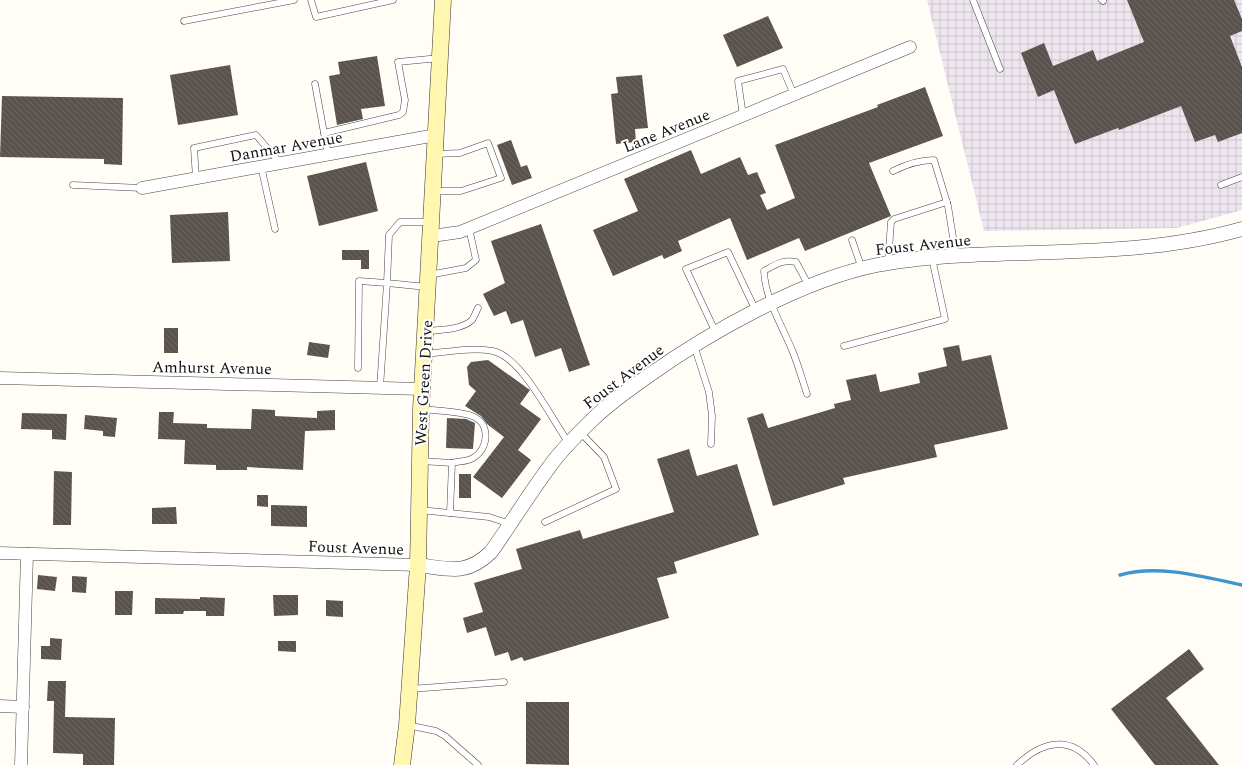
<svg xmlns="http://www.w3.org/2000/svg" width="1242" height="765" font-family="Spectral,serif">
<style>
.industrial{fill:url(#industrial-grid)}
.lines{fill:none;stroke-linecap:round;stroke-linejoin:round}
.stream{stroke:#3f96cf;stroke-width:3.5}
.building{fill:url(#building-back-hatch)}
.service-casing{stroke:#444;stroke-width:7}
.minor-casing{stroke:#444;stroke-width:13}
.tertiary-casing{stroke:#444;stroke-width:15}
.secondary-casing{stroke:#333;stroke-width:17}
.service{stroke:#fff;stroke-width:6}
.minor{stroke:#fff;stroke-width:12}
.tertiary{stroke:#fff;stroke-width:14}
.secondary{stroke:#fff6b0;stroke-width:16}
.labels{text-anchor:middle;stroke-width:4;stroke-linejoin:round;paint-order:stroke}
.street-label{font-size:16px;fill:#111;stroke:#fff}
</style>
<defs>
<pattern id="industrial-grid" width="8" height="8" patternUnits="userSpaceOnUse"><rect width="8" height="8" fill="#eee6ef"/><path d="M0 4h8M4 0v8" fill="none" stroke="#cbc4cc"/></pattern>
<pattern id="building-back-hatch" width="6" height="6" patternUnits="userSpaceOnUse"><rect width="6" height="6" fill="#5a524d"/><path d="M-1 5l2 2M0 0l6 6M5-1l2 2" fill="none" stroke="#6d6662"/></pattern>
</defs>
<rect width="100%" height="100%" fill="#fffdf5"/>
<path class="industrial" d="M 927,0 L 1242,0 L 1242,210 L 1177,228 L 984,231 Z"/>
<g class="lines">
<path class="stream" d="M 1120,575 C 1159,564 1204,577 1242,585"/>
</g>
<g class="building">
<path d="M 1127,0 L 1234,0 L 1242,19 L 1242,31 L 1230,36 L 1242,67 L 1242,133 L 1218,142 L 1215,135 L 1195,142 L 1181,106 L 1119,130 L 1118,128 L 1075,144 L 1054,90 L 1038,97 L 1021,53 L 1044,43 L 1053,66 L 1093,50 L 1097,61 L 1144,42 Z"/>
<path d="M 768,16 L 783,48 L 737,67 L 723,35 Z"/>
<path d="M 377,56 L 385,106 L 361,109 L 363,119 L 337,125 L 329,76 L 340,74 L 338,62 Z"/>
<path d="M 230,65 L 238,115 L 178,125 L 170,75 Z"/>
<path d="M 642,75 L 648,128 L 635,129 L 636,142 L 616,144 L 611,94 L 618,93 L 616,77 Z"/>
<path d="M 925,87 L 943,136 L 869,163 L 891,216 L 805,251 L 799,238 L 747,260 L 730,218 L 678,241 L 682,251 L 664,259 L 662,255 L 613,276 L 593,230 L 638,211 L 624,179 L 691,150 L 701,174 L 740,157 L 748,175 L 757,172 L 766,193 L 760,195 L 767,210 L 795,198 L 775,145 L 878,107 L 877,105 Z"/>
<path d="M 2,96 L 123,98 L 122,165 L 104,164 L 104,159 L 0,157 Z"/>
<path d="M 511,140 L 521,167 L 527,165 L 532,178 L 512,185 L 497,145 Z"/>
<path d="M 366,162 L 378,211 L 319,226 L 307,176 Z"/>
<path d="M 228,212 L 230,261 L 172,263 L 170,215 Z"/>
<path d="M 541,224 L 590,365 L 569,372 L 561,348 L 535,357 L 523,320 L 511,324 L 506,311 L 494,316 L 483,294 L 505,283 L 491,241 Z"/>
<path d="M 342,250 L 369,250 L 369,269 L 361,269 L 361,260 L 342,260 Z"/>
<rect x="164" y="328" width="14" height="25"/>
<path d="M 309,342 L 330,345 L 328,358 L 307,355 Z"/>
<path d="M 959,345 L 962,361 L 991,355 L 1008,429 L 934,445 L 937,457 L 843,478 L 845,484 L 773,506 L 747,418 L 763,413 L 768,428 L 835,408 L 834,404 L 851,400 L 846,380 L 876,374 L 880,392 L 920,383 L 918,373 L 947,366 L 943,348 Z"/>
<path d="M 488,360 L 530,390 L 520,404 L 541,419 L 518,450 L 531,460 L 502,498 L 473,477 L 504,437 L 487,424 L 481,416 L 465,406 L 476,391 L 469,385 L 467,367 L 471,362 Z"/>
<path d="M 252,409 L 275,410 L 275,416 L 317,418 L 317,411 L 335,410 L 335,430 L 305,431 L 303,470 L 247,467 L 247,470 L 216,470 L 216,465 L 184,464 L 185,440 L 158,439 L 159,412 L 174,412 L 173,423 L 207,424 L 207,428 L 251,429 Z"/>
<path d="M 22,413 L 67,414 L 66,440 L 52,439 L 52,430 L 21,429 Z"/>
<path d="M 85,415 L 117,418 L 115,437 L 103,436 L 103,431 L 84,429 Z"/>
<path d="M 447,418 L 466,419 L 475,423 L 473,449 L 446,448 Z"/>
<path d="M 689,449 L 697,476 L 737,464 L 759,535 L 674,562 L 677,573 L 657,578 L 669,618 L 524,661 L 522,657 L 511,661 L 508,652 L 495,656 L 486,627 L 467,633 L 463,618 L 483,612 L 474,583 L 522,569 L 516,549 L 580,530 L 583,539 L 674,512 L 657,459 Z"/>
<path d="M 54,471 L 72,472 L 71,525 L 53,525 Z"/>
<rect x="459" y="474" width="12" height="24"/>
<path d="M 257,495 L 268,495 L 268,507 L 257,506 Z"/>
<path d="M 271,505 L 307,506 L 307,527 L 271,526 Z"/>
<path d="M 176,507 L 177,524 L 152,524 L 152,508 Z"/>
<path d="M 38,575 L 57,577 L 55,591 L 37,589 Z"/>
<path d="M 72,576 L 87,577 L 86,593 L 72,592 Z"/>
<path d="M 115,591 L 133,591 L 132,615 L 115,615 Z"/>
<path d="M 273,595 L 298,595 L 298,615 L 274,616 Z"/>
<path d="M 200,597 L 225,598 L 224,616 L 206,616 L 206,611 L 184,611 L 183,614 L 155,614 L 155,598 L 200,599 Z"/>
<path d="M 326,600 L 343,601 L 343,617 L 326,616 Z"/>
<path d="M 50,638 L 62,639 L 61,660 L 41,659 L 41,646 L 50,646 Z"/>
<path d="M 278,641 L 296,641 L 296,652 L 278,651 Z"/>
<path d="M 1189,649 L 1204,669 L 1166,698 L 1219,765 L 1155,765 L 1111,709 Z"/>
<path d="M 48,681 L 66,681 L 65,717 L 115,718 L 114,765 L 83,765 L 83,754 L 53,753 L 54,701 L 47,701 Z"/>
<path d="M 526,702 L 569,702 L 569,765 L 526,764 Z"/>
</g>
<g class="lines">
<g class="service-casing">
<g id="service">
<path d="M 311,0 L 316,17 L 393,0"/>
<path d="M 973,0 L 1000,69"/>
<path d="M 1102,0 L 1103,1"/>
<path d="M 184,21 L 294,0"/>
<path d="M 315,84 L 324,133"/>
<path d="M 743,116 L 738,81 L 783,69 L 794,95"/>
<path d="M 328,154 L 324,133 L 399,115 L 403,112 L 405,100 L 398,62 L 440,58"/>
<path d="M 261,166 L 275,229"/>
<path d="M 893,171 C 907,164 919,160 934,160 L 948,206 L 956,256"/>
<path d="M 196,178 L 194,148 L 256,135 L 280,163"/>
<path d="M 73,185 L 142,188"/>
<path d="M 1221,185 L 1242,177"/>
<path d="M 434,191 L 461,191 L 501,178 L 488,143 L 460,153 L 436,154"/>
<path d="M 852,240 L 862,269"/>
<path d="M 888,263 L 891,222 L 894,219 L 947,202"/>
<path d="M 429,275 L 466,268 L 476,260 L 469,228"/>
<path d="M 427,287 L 387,283 L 389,235 L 400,222 L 431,222"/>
<path d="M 426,331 C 439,330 462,330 472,320 C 474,317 476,312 478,308"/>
<path d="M 716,333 L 686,269 L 728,252 L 756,311"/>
<path d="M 694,345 L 709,392 L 712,416 L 711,444"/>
<path d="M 844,346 L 945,319 L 932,258"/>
<path d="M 426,354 C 447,352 472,347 493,351 C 523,358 551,419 569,443"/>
<path d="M 358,368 L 359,281 L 387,283 L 380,388"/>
<path d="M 807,394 C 802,379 798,364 792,350 C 782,325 765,299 764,271 C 775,265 783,259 796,262 L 809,286"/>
<path d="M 422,409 C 437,411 459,411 472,416 C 491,423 489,449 473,458 C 467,462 458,461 452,463"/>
<path d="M 421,461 L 452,463 L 450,513"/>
<path d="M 420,510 L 489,517 L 510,524"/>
<path d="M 545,522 L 616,489 L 604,457 L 580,432"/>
<path d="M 410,689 L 504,682"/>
<path d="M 407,725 L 436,731 L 445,736 L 478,765"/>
<path d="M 1017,765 C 1042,741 1071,734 1094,765"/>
</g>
</g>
<g class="minor-casing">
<g id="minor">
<path d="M 142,188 L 436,135"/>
<path d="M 432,236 L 460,232 L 910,47"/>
<path d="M 0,378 L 422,389"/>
<path d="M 0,553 L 418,565"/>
<path d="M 0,706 L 23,707"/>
<path d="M 21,765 L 27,554"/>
</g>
</g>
<g class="tertiary-casing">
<path id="tertiary" d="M 418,565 C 450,569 466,576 491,552 C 511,524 529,494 550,466 C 561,450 577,435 591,421 C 608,404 628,390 648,376 C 710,332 802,280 877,265 C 901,260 925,258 950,256 C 1047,250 1147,256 1242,229"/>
</g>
<g class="secondary-casing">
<path id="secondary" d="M 402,765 L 407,725 L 418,565 L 421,409 L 443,0"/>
</g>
<use href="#service" class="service"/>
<use href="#minor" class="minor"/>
<use href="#tertiary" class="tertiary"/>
<use href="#secondary" class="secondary"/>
</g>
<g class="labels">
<g class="street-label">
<text transform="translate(666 130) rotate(-22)" y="6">Lane Avenue</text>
<text transform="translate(286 146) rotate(-10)" y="6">Danmar Avenue</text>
<text transform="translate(923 244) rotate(-6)" y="6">Foust Avenue</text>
<text transform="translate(212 367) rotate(1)" y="6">Amhurst Avenue</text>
<text transform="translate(623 376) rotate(-37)" y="6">Foust Avenue</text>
<text transform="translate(423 383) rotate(-87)" y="6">West Green Drive</text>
<text transform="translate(356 547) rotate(2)" y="6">Foust Avenue</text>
</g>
</g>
</svg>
